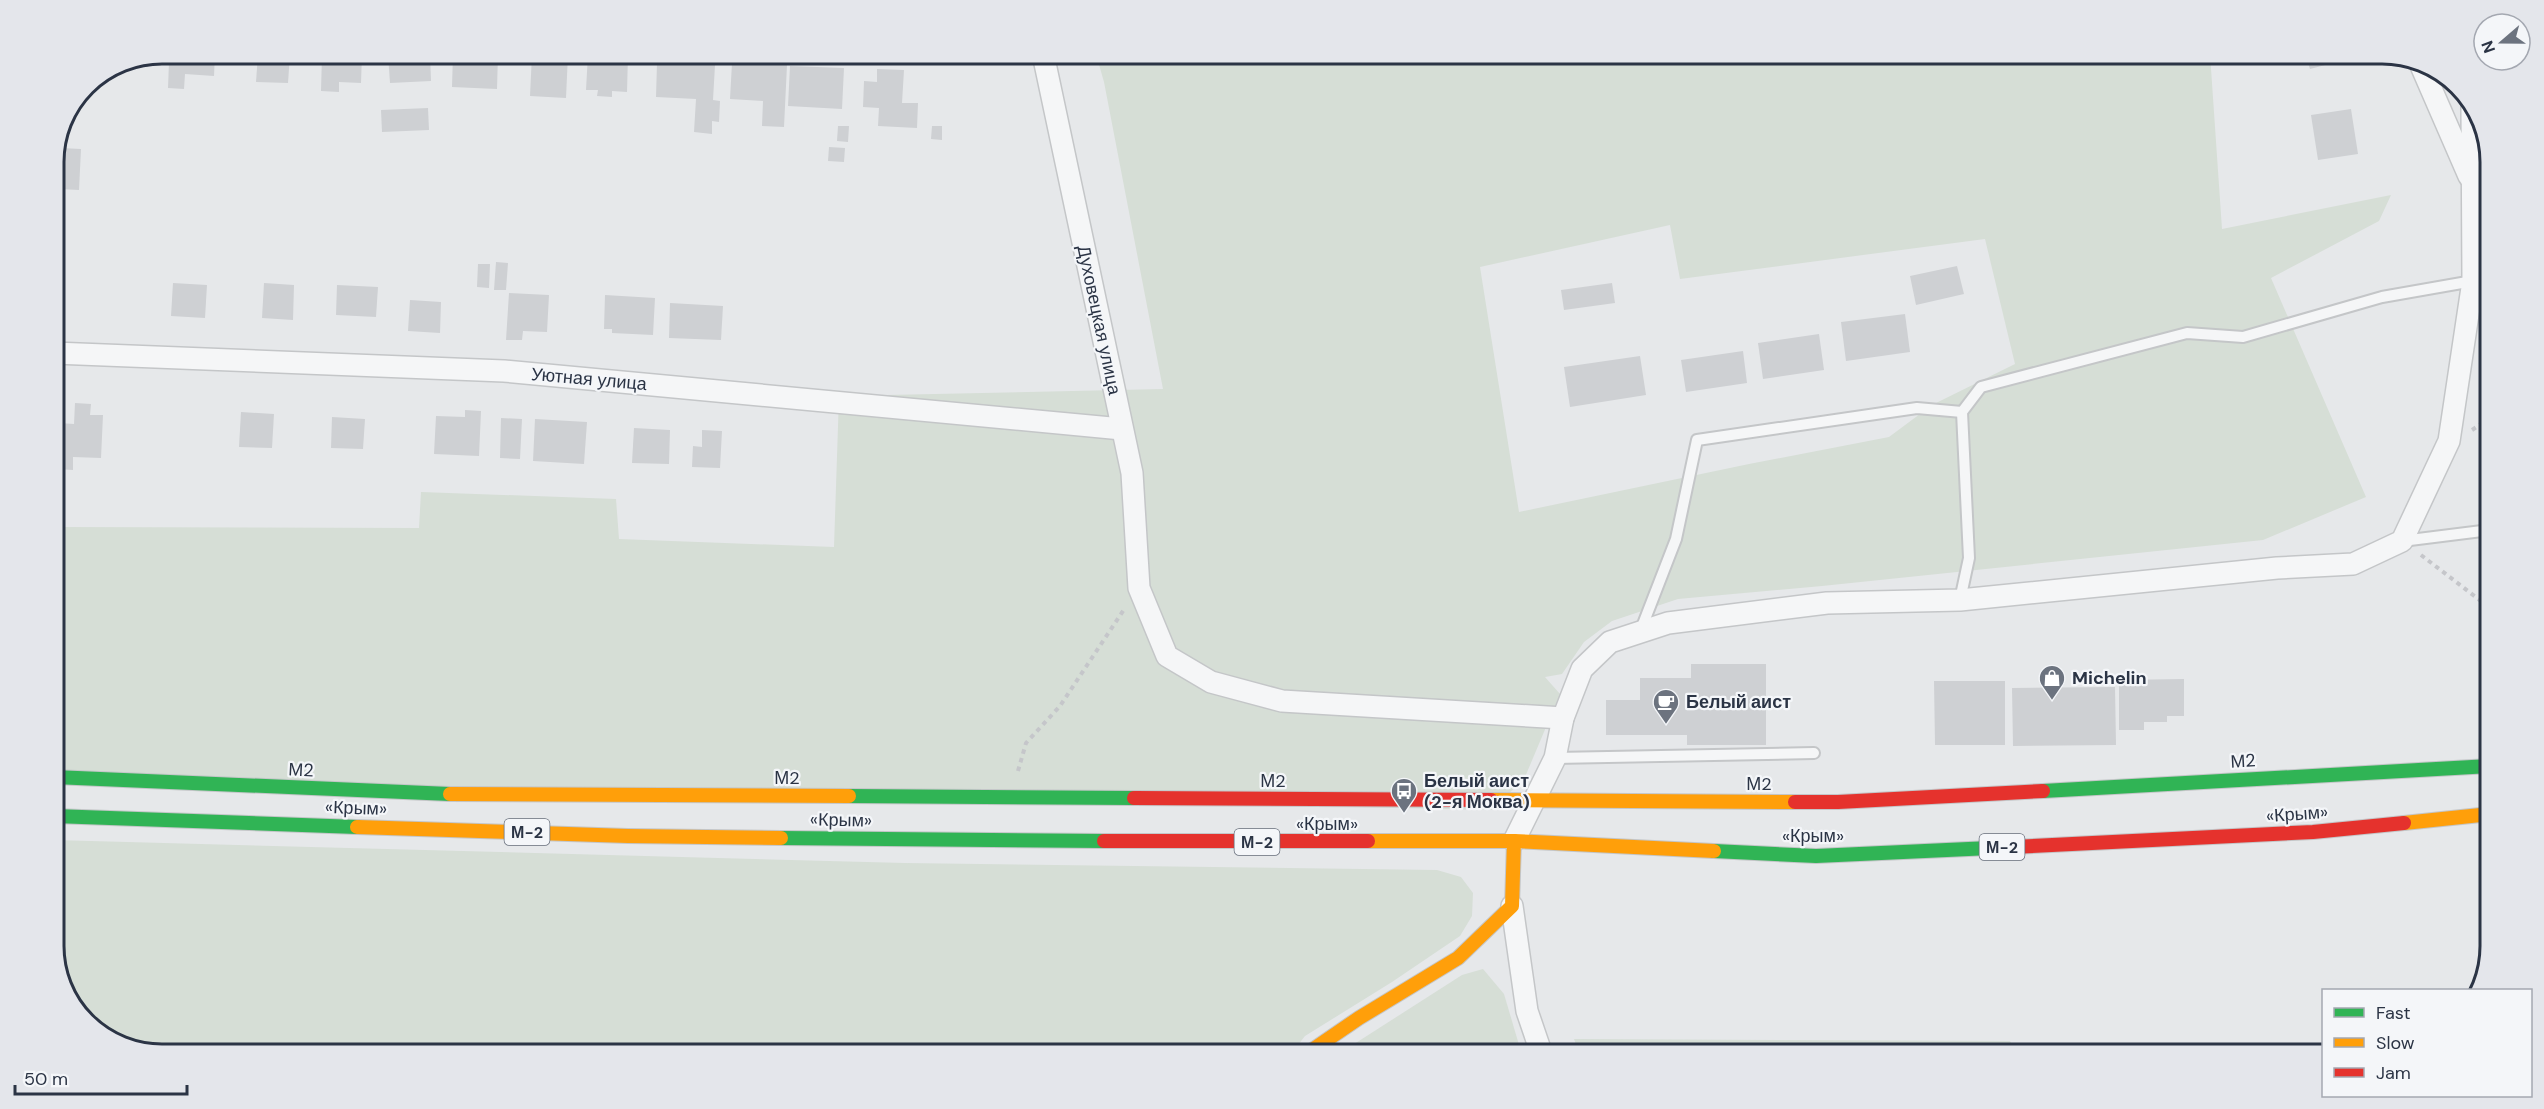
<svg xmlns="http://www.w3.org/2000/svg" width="2544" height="1109" font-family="'DM Sans',sans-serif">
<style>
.green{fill:#d6ded6;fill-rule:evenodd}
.building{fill:#ced0d3}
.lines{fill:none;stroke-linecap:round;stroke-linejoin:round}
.lane-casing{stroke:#c4c6c8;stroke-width:14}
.street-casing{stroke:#c4c6c8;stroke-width:24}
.fast-casing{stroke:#c4c6c8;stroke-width:16}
.slow-casing{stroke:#c4c6c8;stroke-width:16}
.jam-casing{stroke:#c4c6c8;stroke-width:16}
.path{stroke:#c5c6ca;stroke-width:4;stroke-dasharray:4.5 4.5;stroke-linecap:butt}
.lane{stroke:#f5f6f7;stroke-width:10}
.street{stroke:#f5f6f7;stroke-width:21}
.fast{stroke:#30b455;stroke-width:14}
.slow{stroke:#ff9f0a;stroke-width:14}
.jam{stroke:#e5322d;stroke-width:14}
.labels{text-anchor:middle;stroke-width:4.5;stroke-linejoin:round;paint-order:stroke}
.shield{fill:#f4f6f9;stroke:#676e7b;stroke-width:1.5}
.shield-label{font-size:16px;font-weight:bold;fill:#2b3445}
.street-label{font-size:18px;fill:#2b3445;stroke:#f4f6f9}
.poi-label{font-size:18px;font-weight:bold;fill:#2b3445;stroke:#f4f6f9;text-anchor:start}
.rim{fill:none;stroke:#2b3445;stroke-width:3}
</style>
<rect width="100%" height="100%" fill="#e6e8ea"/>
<g class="green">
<path d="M 1096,54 L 2210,54 L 2222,229 L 2391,195 L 2379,221 L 2271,278 L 2366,497 L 2263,540 L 1822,586 L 1678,599 L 1612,621 L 1584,642 L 1562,674 L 1545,677 L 1560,694 L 1525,777 L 1493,810 L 54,780 L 54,527 L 419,528 L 421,492 L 616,499 L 619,539 L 834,547 L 839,396 L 1163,389 L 1104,82 ZM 1670,225 L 1680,279 L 1985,239 L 2015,364 L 1932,405 L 1889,437 L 1749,464 L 1519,512 L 1480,267 Z"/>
<path d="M 54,840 L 905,863 L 1437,870 L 1461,877 L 1473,893 L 1472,916 L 1460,936 L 1392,982 L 1305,1036 L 1290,1055 L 163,1055 L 121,1047 L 76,1012 L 54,954 Z"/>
<path d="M 1483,969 L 1504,994 L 1522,1055 L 1337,1055 L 1462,975 Z"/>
<path d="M 1574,1039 L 2010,1041 L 2018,1055 L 1580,1055 Z"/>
</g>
<g class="building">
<path d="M 186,54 L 215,54 L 214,76 L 185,74 L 184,89 L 168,88 L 169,62 L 186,63 Z"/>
<path d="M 258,54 L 290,54 L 288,83 L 256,82 Z"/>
<path d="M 362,54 L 361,83 L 339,82 L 339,92 L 321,91 L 322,55 Z"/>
<path d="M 388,54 L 430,54 L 431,81 L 390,83 Z"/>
<path d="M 453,54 L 498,54 L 497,89 L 452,87 Z"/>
<path d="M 532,54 L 568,54 L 566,98 L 530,96 Z"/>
<path d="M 588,54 L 628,55 L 627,92 L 612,91 L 612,97 L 597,96 L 598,90 L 586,90 Z"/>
<path d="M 2305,54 L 2347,54 L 2348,59 L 2310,69 Z"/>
<path d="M 664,56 L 702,58 L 701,64 L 715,65 L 713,100 L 720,101 L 719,122 L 712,121 L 712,134 L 694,132 L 696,99 L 656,97 L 657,63 L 664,63 Z"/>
<path d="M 149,57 L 148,67 L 117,65 L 121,62 Z"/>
<path d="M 732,63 L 787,65 L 784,127 L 762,126 L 763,101 L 730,99 Z"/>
<path d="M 790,66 L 844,68 L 842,109 L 788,106 Z"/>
<path d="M 877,69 L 904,70 L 902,103 L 918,103 L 917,128 L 878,126 L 879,108 L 863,107 L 864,81 L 877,82 Z"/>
<path d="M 428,108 L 429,130 L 382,132 L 381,110 Z"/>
<path d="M 2351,109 L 2358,154 L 2318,160 L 2311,115 Z"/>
<path d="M 838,126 L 849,126 L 848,142 L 837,141 Z"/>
<path d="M 932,126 L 942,126 L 942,140 L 931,139 Z"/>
<path d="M 829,147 L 845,148 L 844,162 L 828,161 Z"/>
<path d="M 61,148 L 81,149 L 79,190 L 59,189 Z"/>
<path d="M 496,262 L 508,263 L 506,290 L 494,290 Z"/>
<path d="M 478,264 L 490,264 L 489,288 L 477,287 Z"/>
<path d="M 1957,266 L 1964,294 L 1916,305 L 1910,276 Z"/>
<path d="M 173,283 L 207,285 L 205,318 L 171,316 Z"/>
<path d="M 264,283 L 294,285 L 293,320 L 262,318 Z"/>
<path d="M 1612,283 L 1615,303 L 1564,310 L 1561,290 Z"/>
<path d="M 337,285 L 378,287 L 376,317 L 336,315 Z"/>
<path d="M 509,293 L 549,295 L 547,332 L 523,331 L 522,340 L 506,340 Z"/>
<path d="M 605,295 L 655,298 L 653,335 L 612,333 L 612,329 L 604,329 Z"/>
<path d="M 410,300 L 441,302 L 440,333 L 408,331 Z"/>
<path d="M 670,303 L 723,306 L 721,340 L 669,338 Z"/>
<path d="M 1905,314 L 1910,352 L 1846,361 L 1841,322 Z"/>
<path d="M 1819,334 L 1824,370 L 1763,379 L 1758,343 Z"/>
<path d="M 1743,351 L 1747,383 L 1686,392 L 1681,360 Z"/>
<path d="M 1640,356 L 1646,395 L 1570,407 L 1564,367 Z"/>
<path d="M 75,403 L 91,404 L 90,415 L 103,415 L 101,458 L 73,457 L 73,470 L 57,469 L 59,423 L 74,424 Z"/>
<path d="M 465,410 L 481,411 L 479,456 L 434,454 L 436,416 L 465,417 Z"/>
<path d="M 241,412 L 274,414 L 272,448 L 239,447 Z"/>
<path d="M 332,417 L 365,419 L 363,449 L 331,448 Z"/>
<path d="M 501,418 L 522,419 L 520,459 L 500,458 Z"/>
<path d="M 535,419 L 587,422 L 584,464 L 533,461 Z"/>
<path d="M 634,428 L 670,430 L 669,464 L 632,463 Z"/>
<path d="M 702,430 L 722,431 L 720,468 L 692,467 L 693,446 L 702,447 Z"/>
<path d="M 1691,664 L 1766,664 L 1766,745 L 1687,745 L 1687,735 L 1606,735 L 1606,700 L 1640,700 L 1640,678 L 1691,678 Z"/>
<path d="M 2184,679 L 2184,716 L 2167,716 L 2167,722 L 2144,722 L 2144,730 L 2119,730 L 2119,680 Z"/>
<path d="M 1934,681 L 2005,681 L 2005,745 L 1935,745 Z"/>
<path d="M 2115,687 L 2116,745 L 2013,746 L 2012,688 Z"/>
</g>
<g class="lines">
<g class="lane-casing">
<g id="lane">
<path d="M 2402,541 L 2490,530"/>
<path d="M 1960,600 L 1969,558 L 1962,412 L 1981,387 L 2187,333 L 2243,337 L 2382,297 L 2473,281"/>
<path d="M 1640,632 L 1676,539 L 1697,440 L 1917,408 L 1962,412"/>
<path d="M 1555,758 L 1814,753"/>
</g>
</g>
<g class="street-casing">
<g id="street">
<path d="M 1043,54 L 1132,473 L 1139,588 L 1167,656 L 1211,682 L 1282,701 L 1563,718"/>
<path d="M 2419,61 L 2469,176"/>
<path d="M 54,353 L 504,371 L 1122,429"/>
<path d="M 1514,841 L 1555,758 L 1563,718 L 1582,669 L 1610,642 L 1668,623 L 1827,603 L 1960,600 L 2277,568 L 2353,564 L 2402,541 L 2449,441 L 2473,281 L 2472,107"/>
<path d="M 1512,906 L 1527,1011 L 1542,1055"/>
</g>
</g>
<g class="fast-casing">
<g id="fast">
<path d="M 54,777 L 450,794"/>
<path d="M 2043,791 L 2490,766"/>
<path d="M 849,796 L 1134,798"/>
<path d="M 54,816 L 357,827"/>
<path d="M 781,838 L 1104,841"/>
<path d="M 1714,851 L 1816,856 L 2012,847"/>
</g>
</g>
<g class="slow-casing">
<g id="slow">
<path d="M 450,794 L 849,796"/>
<path d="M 1491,800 L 1795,802"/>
<path d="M 2404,823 L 2490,814"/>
<path d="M 357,827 L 628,836 L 781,838"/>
<path d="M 1368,841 L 1514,841 L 1714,851"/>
<path d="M 1305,1055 L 1359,1018 L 1458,958 L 1512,906 L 1514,841"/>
</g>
</g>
<g class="jam-casing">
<g id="jam">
<path d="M 1134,798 L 1491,800"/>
<path d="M 1795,802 L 1838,802 L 2043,791"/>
<path d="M 1104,841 L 1368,841"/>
<path d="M 2012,847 L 2313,832 L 2404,823"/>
</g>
</g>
<g class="path">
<path d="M 2472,430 L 2490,418"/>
<path d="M 2421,555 L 2490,608"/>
<path d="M 1018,771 L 1026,743 L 1060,706 L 1125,608"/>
</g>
<use href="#lane" class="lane"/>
<use href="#street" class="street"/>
<use href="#fast" class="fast"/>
<use href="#slow" class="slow"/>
<use href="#jam" class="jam"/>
</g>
<defs>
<g id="shop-pin" transform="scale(1.35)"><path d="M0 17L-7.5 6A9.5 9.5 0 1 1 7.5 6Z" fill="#6c737f" stroke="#f4f6f9"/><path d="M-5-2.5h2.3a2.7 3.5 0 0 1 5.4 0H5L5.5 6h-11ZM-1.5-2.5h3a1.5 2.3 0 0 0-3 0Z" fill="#fff"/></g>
<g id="cafe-pin" transform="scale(1.35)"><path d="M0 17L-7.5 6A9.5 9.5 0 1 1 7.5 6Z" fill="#6c737f" stroke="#f4f6f9"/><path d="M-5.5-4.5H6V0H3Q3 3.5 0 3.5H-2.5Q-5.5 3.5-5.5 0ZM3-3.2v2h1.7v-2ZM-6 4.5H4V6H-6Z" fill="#fff"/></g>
<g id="bus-pin" transform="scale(1.35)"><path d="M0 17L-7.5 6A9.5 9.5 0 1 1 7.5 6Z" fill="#6c737f" stroke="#f4f6f9"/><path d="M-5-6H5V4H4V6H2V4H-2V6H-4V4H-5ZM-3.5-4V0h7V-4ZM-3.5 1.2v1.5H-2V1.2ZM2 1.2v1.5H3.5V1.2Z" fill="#fff"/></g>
</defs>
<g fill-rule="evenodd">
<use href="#shop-pin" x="2052" y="678"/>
<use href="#cafe-pin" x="1666" y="702"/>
<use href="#bus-pin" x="1404" y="791"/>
</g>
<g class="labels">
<g class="shield">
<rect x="504.5" y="819" width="45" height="26" rx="4.5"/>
<rect x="1234.5" y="829" width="45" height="26" rx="4.5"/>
<rect x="1979.5" y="834" width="45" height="26" rx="4.5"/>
</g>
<g class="shield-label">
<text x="527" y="838">М-2</text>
<text x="1257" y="848">М-2</text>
<text x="2002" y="853">М-2</text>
</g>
<g class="street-label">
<text transform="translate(1099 320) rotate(78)" y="6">Духовецкая улица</text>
<text transform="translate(589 379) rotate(5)" y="6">Уютная улица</text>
<text transform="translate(2243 761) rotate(-3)" y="6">М2</text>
<text transform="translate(301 770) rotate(3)" y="6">М2</text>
<text x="787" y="784">М2</text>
<text x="1273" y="787">М2</text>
<text x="1759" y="790">М2</text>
<text transform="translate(356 808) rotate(2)" y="6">«Крым»</text>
<text transform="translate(2297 814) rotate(-4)" y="6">«Крым»</text>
<text transform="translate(841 820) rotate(1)" y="6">«Крым»</text>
<text x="1327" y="830">«Крым»</text>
<text x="1813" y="842">«Крым»</text>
</g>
<g class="poi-label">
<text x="2072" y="684">Michelin</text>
<text x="1686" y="708">Белый аист</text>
<text x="1424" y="787">Белый аист<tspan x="1424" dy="21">(2-я Моква)</tspan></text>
</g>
</g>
<path d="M0 0H2544V1109H0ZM162 64H2382A98 98 0 0 1 2480 162V946A98 98 0 0 1 2382 1044H162A98 98 0 0 1 64 946V162A98 98 0 0 1 162 64Z" fill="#e4e6eb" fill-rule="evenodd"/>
<path class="rim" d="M162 64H2382A98 98 0 0 1 2480 162V946A98 98 0 0 1 2382 1044H162A98 98 0 0 1 64 946V162A98 98 0 0 1 162 64Z"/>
<rect x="2322" y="989" width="210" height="108" fill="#f4f6f9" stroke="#a4a8b1" stroke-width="1.5"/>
<rect x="2334" y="1008" width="30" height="9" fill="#30b455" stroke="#a4a8b1" stroke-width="1.5"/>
<text x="2376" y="1019" font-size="18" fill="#2b3445">Fast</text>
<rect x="2334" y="1038" width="30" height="9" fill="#ff9f0a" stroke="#a4a8b1" stroke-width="1.5"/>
<text x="2376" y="1049" font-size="18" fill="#2b3445">Slow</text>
<rect x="2334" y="1068" width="30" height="9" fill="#e5322d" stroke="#a4a8b1" stroke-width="1.5"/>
<text x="2376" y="1079" font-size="18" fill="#2b3445">Jam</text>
<g transform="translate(2502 42) rotate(250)"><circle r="28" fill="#f4f6f9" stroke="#a4a8b1" stroke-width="1.5"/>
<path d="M0-4.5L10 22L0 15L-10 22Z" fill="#6c737f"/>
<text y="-9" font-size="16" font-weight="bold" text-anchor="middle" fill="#2b3445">N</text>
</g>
<path d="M15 1085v9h172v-9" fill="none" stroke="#2b3445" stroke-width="3"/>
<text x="24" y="1085" font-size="18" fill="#2b3445" stroke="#f4f6f9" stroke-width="4.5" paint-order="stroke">50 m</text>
</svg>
